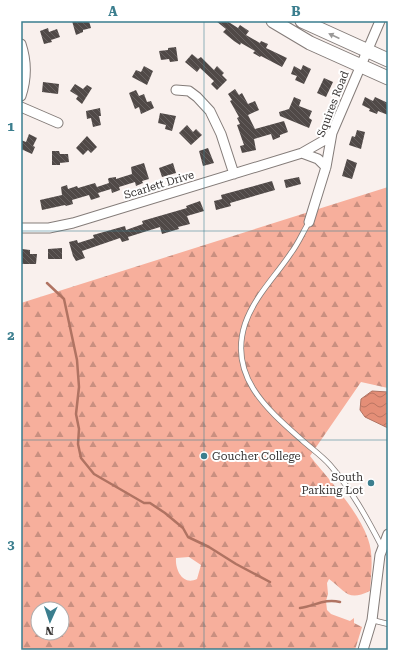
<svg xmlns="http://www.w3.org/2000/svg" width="409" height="671" font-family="'Roboto Serif',serif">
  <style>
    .forest { fill: url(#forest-firs); fill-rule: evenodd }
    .water { fill: url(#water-waves); stroke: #b07362 }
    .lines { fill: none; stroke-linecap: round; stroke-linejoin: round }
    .stream { stroke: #b07362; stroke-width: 2.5 }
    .building { fill: url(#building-back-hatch) }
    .lane-casing { stroke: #847c79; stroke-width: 6 }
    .street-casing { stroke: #847c79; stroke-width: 11 }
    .secondary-casing { stroke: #847c79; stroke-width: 15 }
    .lane { stroke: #fff; stroke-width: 4.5 }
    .street { stroke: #fff; stroke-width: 9 }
    .secondary { stroke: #fff; stroke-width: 13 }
    .oneway { fill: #9a9998 }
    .grid { fill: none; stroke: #3b7e8e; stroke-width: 1; stroke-opacity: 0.55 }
    .poi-dot { fill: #3b7e8e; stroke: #fff; stroke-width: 1.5 }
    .labels { text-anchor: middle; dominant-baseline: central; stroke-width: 4; stroke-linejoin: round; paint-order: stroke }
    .street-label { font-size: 11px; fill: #363332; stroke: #fff }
    .poi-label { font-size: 11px; fill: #363332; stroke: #fff; text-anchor: start }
    .neatline { fill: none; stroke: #3b7e8e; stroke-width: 1.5 }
    .grid-label { font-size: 13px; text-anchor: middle; font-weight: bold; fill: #3b7e8e }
  </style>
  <defs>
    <pattern id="forest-firs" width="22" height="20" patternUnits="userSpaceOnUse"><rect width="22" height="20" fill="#f7af9c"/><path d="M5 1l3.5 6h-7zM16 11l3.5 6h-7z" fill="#c98f80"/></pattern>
    <pattern id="water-waves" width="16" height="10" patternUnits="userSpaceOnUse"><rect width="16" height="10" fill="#e48e77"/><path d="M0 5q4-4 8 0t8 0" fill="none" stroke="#ba7562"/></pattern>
    <pattern id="building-back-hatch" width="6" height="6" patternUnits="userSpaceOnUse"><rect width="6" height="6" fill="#504947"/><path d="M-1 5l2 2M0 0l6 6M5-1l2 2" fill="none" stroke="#676160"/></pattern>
  </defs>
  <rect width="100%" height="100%" fill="#f9f0ed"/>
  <path class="forest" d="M 388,187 L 388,388 L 361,382 L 310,456 C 329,480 358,510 368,539 C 374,555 371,574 370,591 C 347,602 346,591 329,579 L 327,583 L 328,594 L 326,601 L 327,610 L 331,614 L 350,621 L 354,618 L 354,623 L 362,627 L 355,650 L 21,650 L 21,303 ZM 189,557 L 201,565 L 197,579 C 183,586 175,570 176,558 ZM 38,609 L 62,609 L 62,633 L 38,633 Z"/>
  <path class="water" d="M 372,391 L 388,392 L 388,428 L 365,417 L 360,410 L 361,399 Z"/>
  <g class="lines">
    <path class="stream" d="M 47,283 L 64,299 L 77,360 L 79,387 L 76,414 L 79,429 L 78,444 L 81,458 L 94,474 L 144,503 L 150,503 L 165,513 L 183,528 L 188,537 L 209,547 L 236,564 L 270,582
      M 300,608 C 315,606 325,598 340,602"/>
  </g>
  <path class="building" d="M 72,21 L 89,21 L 91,28 L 83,30 L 83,32 L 76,35 Z
    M 216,21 L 227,21 L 238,28 L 240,25 L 249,31 L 246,35 L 260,43 L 261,41 L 268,44 L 266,48 L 287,58 L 282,67 L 261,56 L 260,57 L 253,53 L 255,51 L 241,43 L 240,45 L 234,41 L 223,32 L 226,29 Z
    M 48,28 L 49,32 L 57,29 L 60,37 L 51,40 L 52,42 L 44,44 L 40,31 Z
    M 176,47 L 178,61 L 170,62 L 169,59 L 161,60 L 159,51 L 168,50 L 168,48 Z
    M 192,54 L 198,59 L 201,57 L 214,70 L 217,66 L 224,73 L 222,75 L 227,80 L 217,90 L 211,84 L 214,81 L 200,68 L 197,72 L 185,62 Z
    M 303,65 L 311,69 L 304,84 L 295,80 L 297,76 L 291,74 L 294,66 L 301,70 Z
    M 144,66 L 153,71 L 147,85 L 132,77 L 136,70 L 141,72 Z
    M 324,78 L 333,82 L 326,97 L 317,93 Z
    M 43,82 L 59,84 L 58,94 L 42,92 Z
    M 75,84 L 83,89 L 87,85 L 92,88 L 82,104 L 76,99 L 78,96 L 70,91 Z
    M 235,89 L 239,95 L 242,93 L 248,104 L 255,101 L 259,110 L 248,115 L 255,129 L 284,121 L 288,132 L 280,135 L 280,137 L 273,140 L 271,134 L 254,139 L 256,150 L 242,153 L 240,146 L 244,145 L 237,125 L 240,124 L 237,118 L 239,117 L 230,101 L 232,100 L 228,94 Z
    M 136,90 L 139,96 L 144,94 L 147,102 L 151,101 L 154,108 L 141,114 L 139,107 L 135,109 L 129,93 Z
    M 294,97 L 301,100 L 299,106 L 312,111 L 309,118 L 312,120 L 309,128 L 280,116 L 279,112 L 289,109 Z
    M 365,97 L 373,101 L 375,97 L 388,103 L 388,115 L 378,111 L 377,114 L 369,111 L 370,109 L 362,105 Z
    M 100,108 L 101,116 L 99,116 L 101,125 L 93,127 L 91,118 L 87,119 L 86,111 Z
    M 160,113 L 176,116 L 172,131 L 165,129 L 166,125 L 158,123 Z
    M 187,125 L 193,132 L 196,129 L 202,135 L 191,145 L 179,133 Z
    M 357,130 L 365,132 L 361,149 L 349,145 L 352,136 L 355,137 Z
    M 29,134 L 37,138 L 33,146 L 35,147 L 32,154 L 21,149 L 21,140 L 26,142 Z
    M 87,136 L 97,147 L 91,153 L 88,150 L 83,155 L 76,148 Z
    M 208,148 L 214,163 L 203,166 L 199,151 Z
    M 52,151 L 59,151 L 60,154 L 68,154 L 69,162 L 60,163 L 60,165 L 52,165 Z
    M 347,159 L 357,163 L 352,179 L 342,176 Z
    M 144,163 L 149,179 L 142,181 L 143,183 L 136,186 L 135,182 L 119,187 L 120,190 L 112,193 L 111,189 L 98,193 L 100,197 L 91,200 L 89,195 L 72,200 L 73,204 L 66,206 L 65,205 L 42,210 L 40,200 L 62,195 L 61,187 L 67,185 L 68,189 L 77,186 L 78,188 L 95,183 L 97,187 L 109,183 L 108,179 L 109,178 L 116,177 L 116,179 L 132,174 L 131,167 Z
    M 173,163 L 176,173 L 162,177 L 159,168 Z
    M 299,177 L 301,184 L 286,188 L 284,180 Z
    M 272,181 L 275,190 L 230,203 L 231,206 L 216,210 L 214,201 L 222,199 L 221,195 Z
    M 200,201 L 204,211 L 187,216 L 190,224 L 178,227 L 179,229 L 162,234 L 160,227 L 128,237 L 129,240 L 122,242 L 120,238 L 82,251 L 85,258 L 76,261 L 73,256 L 69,242 L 77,240 L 78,243 L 94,238 L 93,235 L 125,226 L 126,230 L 143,224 L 142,221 L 187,208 L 186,206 Z
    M 62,248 L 62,259 L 48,259 L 48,249 Z
    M 22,249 L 30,250 L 30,254 L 37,254 L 36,264 L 21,264 Z"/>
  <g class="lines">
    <g class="lane-casing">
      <path id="lane" d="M 309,222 C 303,232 298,244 291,253 C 275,277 254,297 245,324 C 228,377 268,410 303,441 C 312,449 322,456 330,465 C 351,489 367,518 382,547
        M 372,620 L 388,624"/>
    </g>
    <g class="street-casing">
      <path id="street" d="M 21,44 C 27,62 27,78 21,96
        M 176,90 L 189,91 L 197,97 L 210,111 L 221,134 L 234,174
        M 21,107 L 58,123
        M 302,153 L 318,159 L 326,167
        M 309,222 L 326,167 L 332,133 L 380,21
        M 21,228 L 49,228 L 73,223 L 302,153 L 323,141 L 332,133
        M 363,650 L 372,620 L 380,555 L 388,534"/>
    </g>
    <g class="secondary-casing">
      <path id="secondary" d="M 273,21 L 310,43 L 388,78
        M 302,21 L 388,60"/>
    </g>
    <use href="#lane" class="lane"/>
    <use href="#street" class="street"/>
    <use href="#secondary" class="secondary"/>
  </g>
  <defs><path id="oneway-solid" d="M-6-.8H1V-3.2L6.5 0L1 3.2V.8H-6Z"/></defs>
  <use class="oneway" href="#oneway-solid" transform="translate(334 36) rotate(-155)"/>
  <path class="grid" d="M 204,21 L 204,650M 21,231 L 388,231M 21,440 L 388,440"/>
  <g class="poi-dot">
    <circle cx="204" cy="456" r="4"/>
    <circle cx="371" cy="483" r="4"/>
  </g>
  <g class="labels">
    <g class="street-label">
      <text transform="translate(333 104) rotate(-69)">Squires Road</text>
      <text transform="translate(159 185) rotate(-17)">Scarlett Drive</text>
    </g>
    <g class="poi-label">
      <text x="212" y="456">Goucher College</text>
      <text x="363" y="477" text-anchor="end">South<tspan x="363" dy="13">Parking Lot</tspan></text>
    </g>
  </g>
  <rect width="409" height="671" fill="none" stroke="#ffffff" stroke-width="44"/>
  <g transform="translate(50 621) rotate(183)"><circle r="19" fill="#ffffff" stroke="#afadad"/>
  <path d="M0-3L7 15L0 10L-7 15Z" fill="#3b7e8e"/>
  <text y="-6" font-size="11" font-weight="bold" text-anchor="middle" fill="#363332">N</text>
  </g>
  <rect x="22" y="22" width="365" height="627" class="neatline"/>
  <g class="grid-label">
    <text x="113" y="16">A</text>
    <text x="296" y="16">B</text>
    <text x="11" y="131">1</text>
    <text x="11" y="340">2</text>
    <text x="11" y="549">3</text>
  </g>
</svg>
